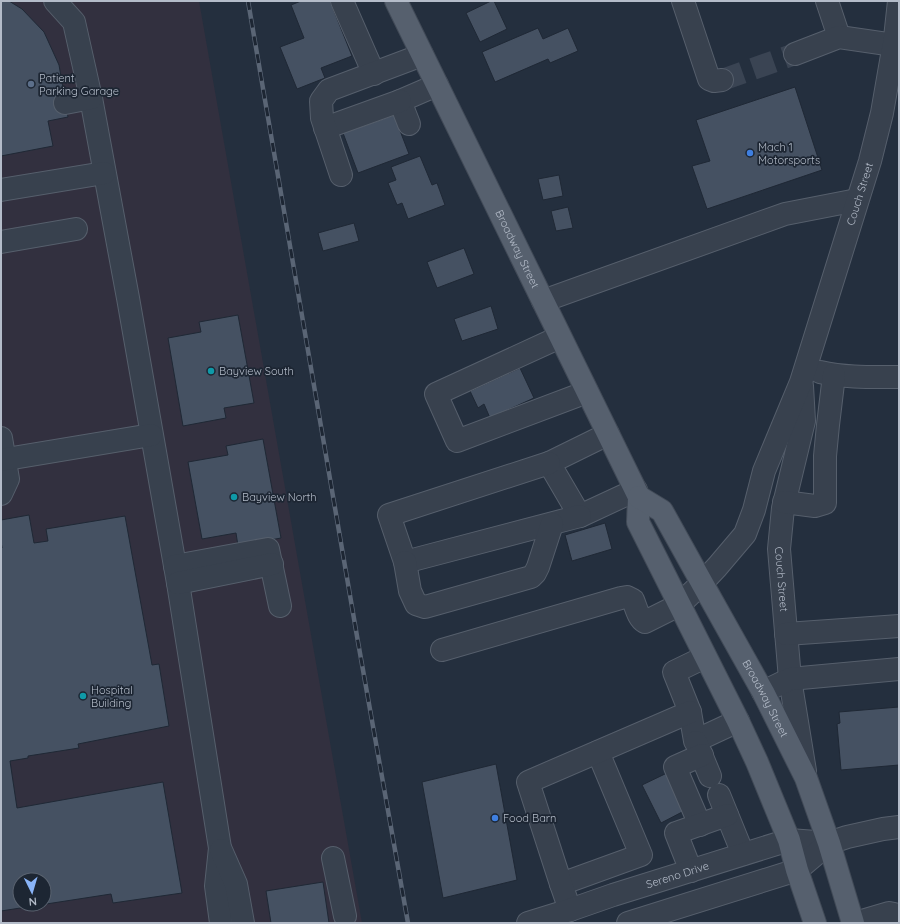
<svg xmlns="http://www.w3.org/2000/svg" width="900" height="924" font-family="Quicksand,sans-serif">
  <style>
    .medical { fill: #32303f; fill-rule: evenodd }
    .building { fill: #455162; stroke: #1f2835; fill-rule: evenodd }
    .lines { fill: none; stroke-linecap: round; stroke-linejoin: round }
    .minor-tunnel { stroke: #3a4453; stroke-width: 22; stroke-dasharray: 22 11; stroke-linecap: butt }
    .minor-casing { stroke: #565f6c; stroke-width: 24 }
    .major-casing { stroke: #414a57; stroke-width: 24 }
    .minor { stroke: #38414e; stroke-width: 22 }
    .major { stroke: #56606e; stroke-width: 22 }
    .rail-casing { stroke: #5a6575; stroke-width: 4.5 }
    .rail { stroke: #1d2633; stroke-width: 3; stroke-dasharray: 9; stroke-linecap: butt }
    .service-dot { fill: #5c6f8a; stroke: #1d2633; stroke-width: 1.5 }
    .shop-dot { fill: #3f7fe0; stroke: #1d2633; stroke-width: 1.5 }
    .culture-dot { fill: #0f9aa8; stroke: #1d2633; stroke-width: 1.5 }
    .labels { text-anchor: middle; dominant-baseline: central; stroke-width: 3.5; stroke-linejoin: round; paint-order: stroke }
    .poi-label { font-size: 11px; fill: #b4bcc9; stroke: #1d2633; text-anchor: start }
    .street-label { font-size: 11px; fill: #b4bcc9; stroke: #1d2633 }
  </style>
  <rect width="100%" height="100%" fill="#242f3e"/>
  <path class="medical" d="M 1,1 L 199,1 L 362,923 L 1,923 ZM 20,880 L 44,880 L 44,904 L 20,904 Z"/>
  <path class="building" d="M 1,1 L 9,1 L 22,9 L 44,32 L 59,65 L 68,117 L 48,121 L 53,146 L 1,156 Z
    M 301,1 L 330,1 L 352,56 L 321,68 L 325,78 L 297,89 L 280,47 L 304,38 L 291,5 Z
    M 491,1 L 494,1 L 507,29 L 480,42 L 466,13 Z
    M 538,28 L 543,39 L 568,28 L 578,51 L 550,63 L 548,59 L 495,82 L 482,52 Z
    M 795,87 L 822,170 L 707,209 L 692,166 L 710,161 L 696,120 Z
    M 394,115 L 409,154 L 358,173 L 343,133 Z
    M 420,156 L 432,185 L 437,183 L 445,205 L 408,219 L 402,203 L 397,205 L 388,183 L 396,180 L 391,167 Z
    M 559,175 L 563,196 L 543,200 L 538,179 Z
    M 568,207 L 573,228 L 556,231 L 551,211 Z
    M 354,223 L 359,241 L 323,251 L 318,233 Z
    M 464,248 L 474,274 L 437,288 L 427,262 Z
    M 491,306 L 498,329 L 462,341 L 454,319 Z
    M 238,315 L 254,403 L 224,408 L 226,418 L 183,426 L 168,338 L 201,332 L 199,322 Z
    M 520,368 L 534,398 L 490,418 L 484,404 L 478,408 L 470,391 Z
    M 263,439 L 281,538 L 238,546 L 236,533 L 202,539 L 188,462 L 228,455 L 226,446 Z
    M 29,515 L 34,543 L 48,541 L 46,529 L 125,516 L 152,665 L 159,664 L 169,726 L 78,744 L 79,748 L 28,756 L 28,758 L 10,761 L 17,808 L 163,782 L 182,893 L 113,903 L 111,894 L 1,911 L 1,548 L 2,548 L 1,541 L 1,520 ZM 20,880 L 44,880 L 44,904 L 20,904 Z
    M 605,523 L 612,549 L 572,561 L 565,535 Z
    M 899,707 L 899,765 L 841,770 L 837,724 L 840,723 L 839,712 Z
    M 496,764 L 517,880 L 443,898 L 422,782 Z
    M 667,773 L 686,810 L 661,823 L 642,785 Z
    M 323,882 L 329,923 L 271,923 L 266,891 Z"/>
  <g class="lines">
    <path class="minor-tunnel" d="M 722,80 L 795,54"/>
    <g class="minor-casing">
      <g id="minor">
        <path d="M 55,1 L 74,22 L 91,98 L 128,298 L 178,583 L 220,848 L 216,886 L 221,923"/>
        <path d="M 342,1 L 374,74"/>
        <path d="M 683,1 L 709,79 L 714,81 L 722,80"/>
        <path d="M 827,1 L 839,37"/>
        <path d="M 795,54 L 839,37 L 894,45"/>
        <path d="M 65,103 L 91,98"/>
        <path d="M 409,124 L 400,101 L 437,85"/>
        <path d="M 325,128 L 400,101"/>
        <path d="M 341,175 L 322,118 L 321,101 L 329,90 L 422,55"/>
        <path d="M 1,190 L 104,173"/>
        <path d="M 1,242 L 76,229"/>
        <path d="M 543,301 L 785,214 L 857,200"/>
        <path d="M 560,337 L 436,394 L 457,441 L 587,392"/>
        <path d="M 820,372 C 846,378 872,377 899,377"/>
        <path id="s1" d="M 802,386 L 804,421 L 783,508 L 779,549 L 790,679 L 805,771"/>
        <path d="M 608,434 L 549,463 L 580,516 L 636,490"/>
        <path d="M 1,438 L 8,479 L 1,494"/>
        <path d="M 1,460 L 151,435"/>
        <path d="M 549,463 L 389,515 L 405,562 L 580,516"/>
        <path d="M 784,502 L 815,506 L 825,503 L 825,456 L 828,425 L 834,375"/>
        <path d="M 405,562 L 410,591 L 416,604 L 425,607 L 531,577 L 535,573 L 538,567 L 552,524"/>
        <path d="M 175,566 L 268,549 L 280,606"/>
        <path d="M 178,583 L 272,564"/>
        <path d="M 786,634 L 829,631 L 899,626"/>
        <path id="s2" d="M 442,650 L 621,598 L 627,597 L 633,600 C 636,607 638,618 645,622 L 679,605 L 702,583 L 717,567 L 745,534 L 754,510 L 764,471 L 801,382 L 870,161 L 882,113 L 895,38 L 899,1"/>
        <path d="M 705,657 L 674,672 L 690,712 L 695,741 L 738,721"/>
        <path d="M 763,692 L 790,679 L 899,669"/>
        <path d="M 696,742 L 710,776"/>
        <path d="M 719,795 L 743,854"/>
        <path d="M 700,825 L 675,767 L 702,755"/>
        <path d="M 221,850 L 236,884 L 243,923"/>
        <path d="M 333,858 L 345,916"/>
        <path d="M 691,871 L 676,833 L 727,815"/>
        <path d="M 561,884 L 641,855 L 598,752"/>
        <path d="M 570,910 L 561,884 L 528,782 L 690,712"/>
        <path id="s3" d="M 528,923 L 570,910 L 613,895 L 789,840 L 829,843"/>
        <path d="M 628,923 L 797,870 L 829,843 L 847,837 L 883,829 L 899,827"/>
        <path d="M 855,923 L 889,913 L 894,914 L 897,923"/>
      </g>
    </g>
    <g class="major-casing">
      <g id="major">
        <path id="s4" d="M 396,1 L 639,497 L 638,522 L 738,721 L 757,762 L 789,840 L 797,870 L 815,923"/>
        <path id="s5" d="M 639,497 L 662,511 L 702,583 L 763,692 L 806,778 L 829,843 L 853,923"/>
      </g>
    </g>
    <use href="#minor" class="minor"/>
    <use href="#major" class="major"/>
    <g class="rail-casing">
      <path id="rail" d="M 248,1 L 358,642 L 408,923"/>
    </g>
    <use href="#rail" class="rail"/>
  </g>
  <circle class="service-dot" cx="31" cy="84" r="4"/>
  <g class="shop-dot">
    <circle cx="750" cy="153" r="4"/>
    <circle cx="495" cy="818" r="4"/>
  </g>
  <g class="culture-dot">
    <circle cx="211" cy="371" r="4"/>
    <circle cx="234" cy="497" r="4"/>
    <circle cx="83" cy="696" r="4"/>
  </g>
  <g class="labels">
    <g class="poi-label">
      <text x="39" y="78">Patient<tspan x="39" dy="13">Parking Garage</tspan></text>
      <text x="758" y="147">Mach 1<tspan x="758" dy="13">Motorsports</tspan></text>
      <text x="219" y="371">Bayview South</text>
      <text x="242" y="497">Bayview North</text>
      <text x="91" y="690">Hospital<tspan x="91" dy="13">Building</tspan></text>
      <text x="503" y="818">Food Barn</text>
    </g>
    <g class="street-label">
      <text stroke="none"><textPath href="#s2" startOffset="719">Couch Street</textPath></text>
      <text stroke="none"><textPath href="#s4" startOffset="276">Broadway Street</textPath></text>
      <text stroke="none"><textPath href="#s1" startOffset="196">Couch Street</textPath></text>
      <text stroke="none"><textPath href="#s5" startOffset="241">Broadway Street</textPath></text>
      <text stroke="none"><textPath href="#s3" startOffset="157">Sereno Drive</textPath></text>
    </g>
  </g>
  <rect width="900" height="924" fill="none" stroke="#b4bcc9" stroke-width="4"/>
  <g transform="translate(32 892) rotate(175)"><circle r="19" fill="#1d2633" stroke="#59626f"/>
  <path d="M0-3L7 15L0 10L-7 15Z" fill="#8ab4f8"/>
  <text y="-6" font-size="11" font-weight="bold" text-anchor="middle" fill="#b4bcc9">N</text>
  </g>
</svg>
